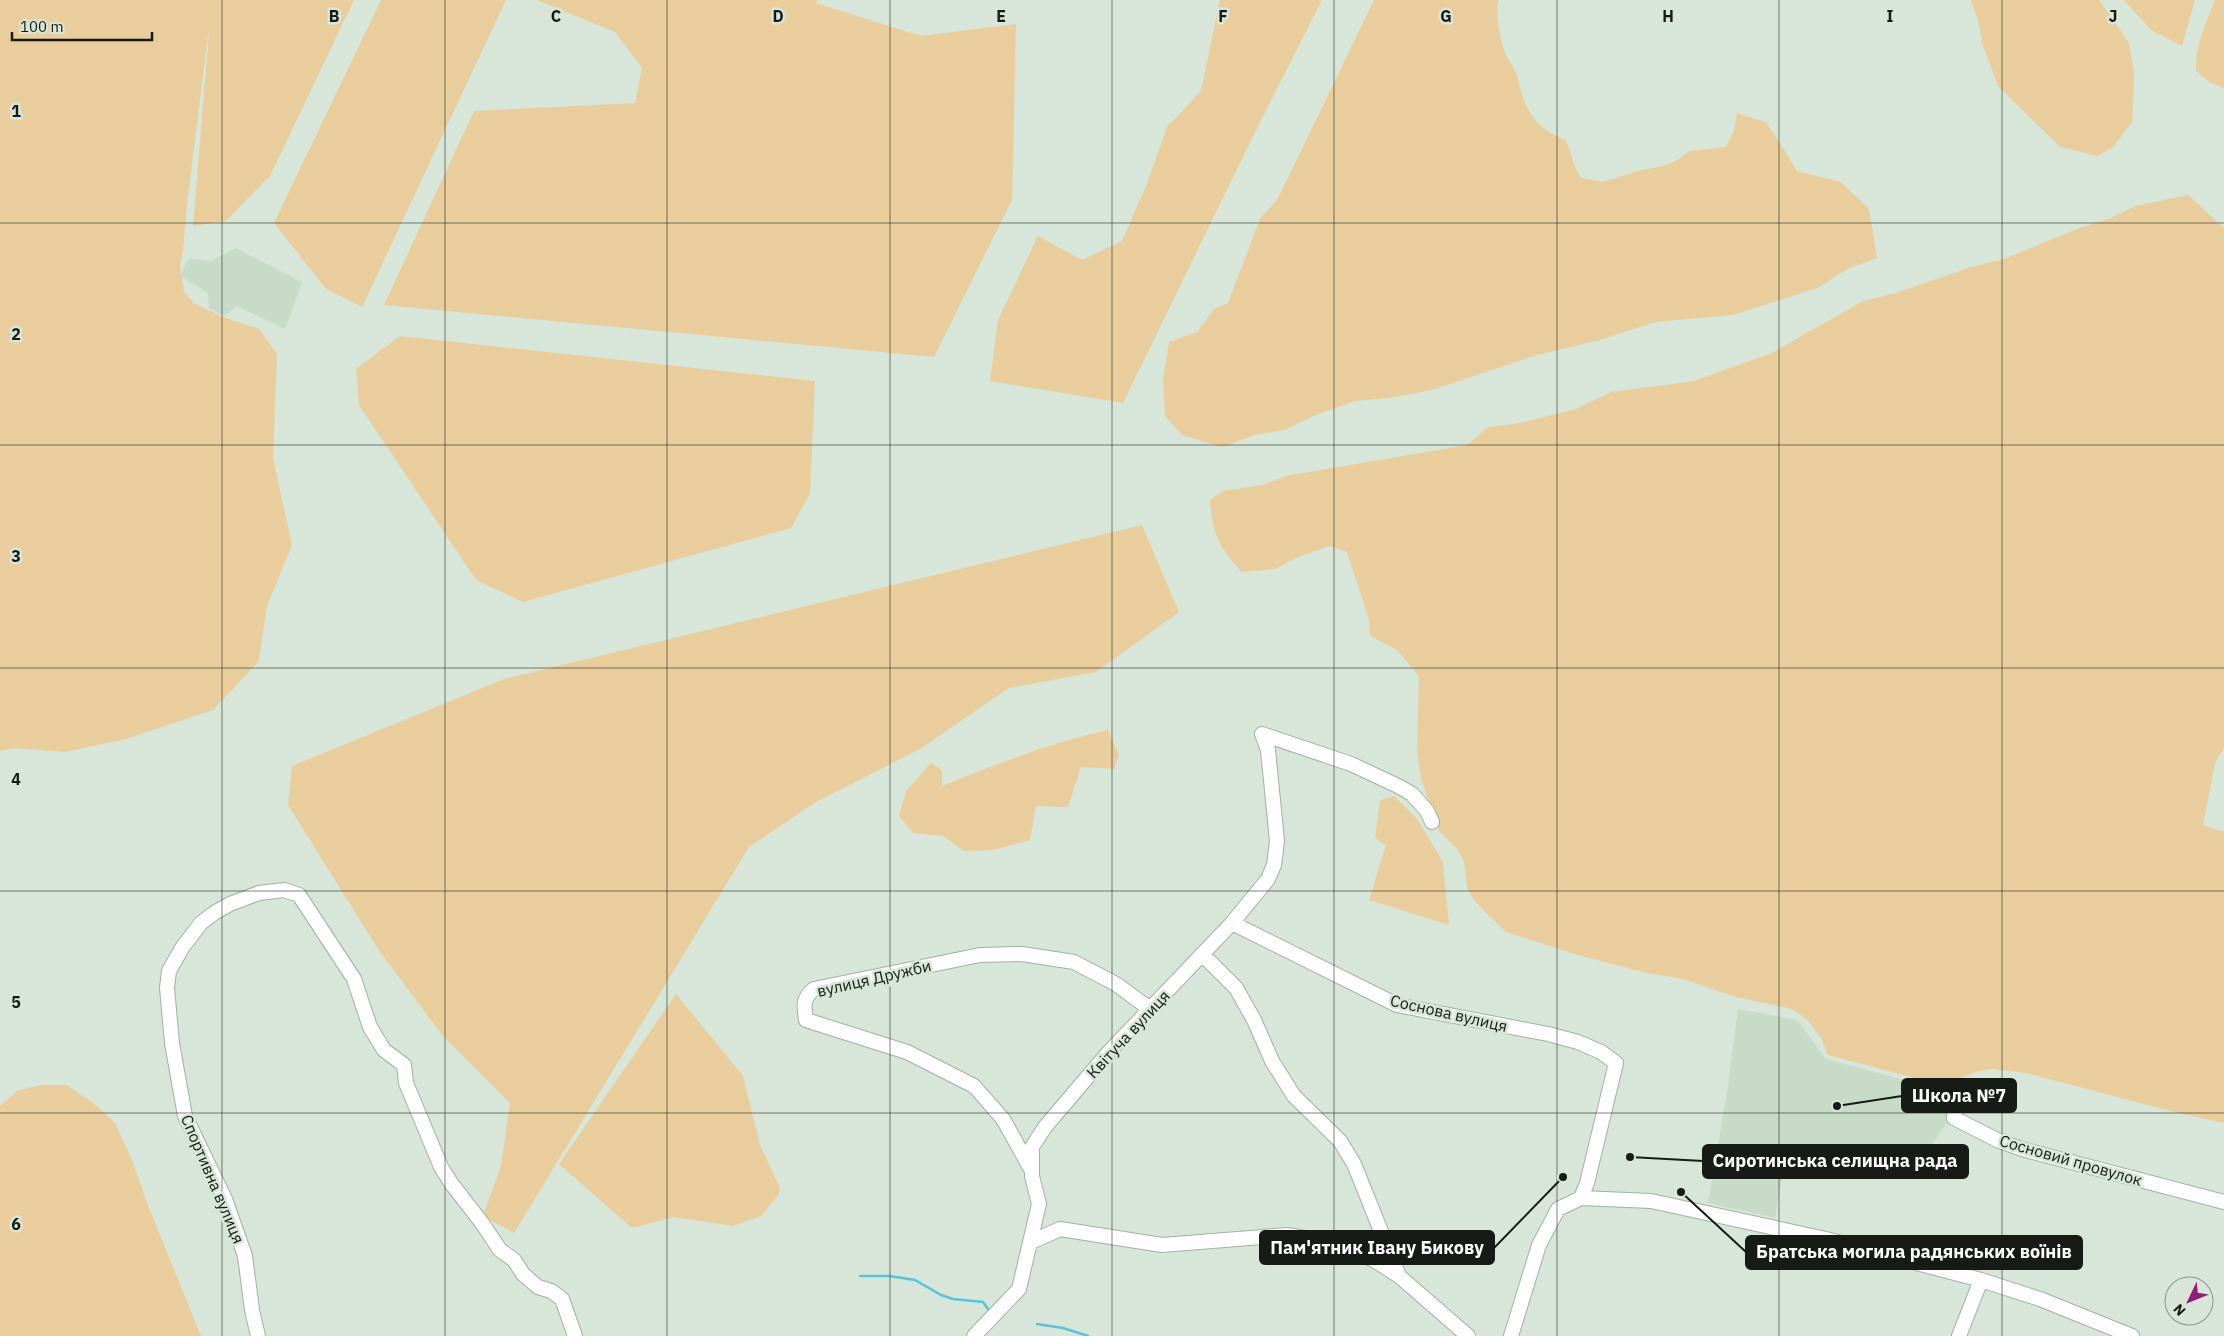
<svg xmlns="http://www.w3.org/2000/svg" width="2224" height="1336" font-family="'IBM Plex Sans',sans-serif">
  <style>
    .built { fill: #c7dbc8 }
    .green { fill: #eacd9c }
    .lines { fill: none; stroke-linecap: round; stroke-linejoin: round }
    .stream { stroke: #53c5de; stroke-width: 2.5 }
    .minor-casing { stroke: #a3b1a4; stroke-width: 16 }
    .minor { stroke: #fff; stroke-width: 14 }
    .grid { fill: none; stroke: #161b16; stroke-width: 1; stroke-opacity: 0.55 }
    .labels { text-anchor: middle; dominant-baseline: central; stroke-width: 5; stroke-linejoin: round; paint-order: stroke }
    .street-label { font-size: 16px; fill: #161b16; stroke: #d7e6d8 }
    .grid-label { font-size: 16px; text-anchor: middle; font-weight: bold; fill: #161b16; stroke: #d7e6d8; stroke-width: 5; stroke-linejoin: round; paint-order: stroke }
    .leader { fill: none; stroke: #161b16; stroke-width: 2 }
    .callout-dot { fill: #161b16; stroke: #d7e6d8; stroke-width: 2 }
    .callout { fill: #161b16; stroke: #161b16; stroke-width: 2 }
    .callout-label { font-size: 18px; text-anchor: middle; font-weight: bold; fill: #fff }
  </style>
  <rect width="100%" height="100%" fill="#d7e6d8"/>
  <path class="built" d="M 236,248 L 302,282 L 285,329 L 237,306 L 224,316 L 209,308 L 208,293 L 180,276 L 189,258 L 211,261 Z
    M 1738,1009 L 1797,1020 L 1826,1059 L 1950,1092 L 1948,1121 L 1929,1148 L 1905,1148 L 1897,1161 L 1785,1163 L 1775,1218 L 1708,1203 L 1728,1086 Z"/>
  <path class="green" d="M 0,0 L 354,0 L 270,176 L 226,221 L 193,226 L 209,32 L 208,35 L 187,204 L 183,251 L 180,266 L 184,292 L 195,304 L 223,317 L 259,329 L 277,354 L 273,458 L 292,545 L 267,606 L 259,661 L 213,710 L 126,739 L 65,752 L 14,748 L 0,751 Z
    M 381,0 L 506,0 L 362,307 L 326,289 L 274,223 Z
    M 537,0 L 818,0 L 816,3 L 921,36 L 1016,24 L 1012,200 L 934,357 L 384,305 L 474,111 L 635,103 L 642,68 L 615,32 Z
    M 1220,0 L 1322,0 L 1259,124 L 1123,403 L 990,381 L 998,320 L 1038,236 L 1082,260 L 1122,241 L 1146,186 L 1167,127 L 1201,91 Z
    M 1374,0 L 1499,0 C 1494,10 1501,42 1505,53 C 1508,60 1513,66 1516,73 C 1522,93 1523,105 1537,122 C 1545,131 1554,135 1566,140 L 1577,172 L 1582,178 L 1603,182 L 1641,170 L 1659,167 L 1674,162 L 1690,151 L 1726,147 L 1734,130 L 1737,113 L 1767,123 L 1797,171 L 1841,182 L 1869,209 L 1877,258 L 1847,269 L 1818,288 L 1733,315 L 1655,322 L 1600,340 L 1537,355 L 1432,390 L 1389,398 L 1355,401 L 1316,415 L 1284,430 L 1255,435 L 1222,447 L 1182,435 L 1165,416 L 1163,380 L 1169,342 L 1197,332 L 1214,309 L 1228,303 L 1260,219 L 1278,198 L 1287,180 Z
    M 1971,0 L 2099,0 L 2129,43 L 2134,74 L 2132,122 L 2113,147 L 2098,156 L 2060,147 L 1998,86 L 1982,43 L 1978,20 Z
    M 2124,0 L 2195,0 L 2182,46 L 2151,30 Z
    M 2215,0 L 2224,0 L 2224,88 L 2209,82 L 2196,71 C 2194,47 2207,22 2215,0 Z
    M 2188,195 L 2224,228 L 2224,748 L 2215,763 L 2203,825 L 2224,832 L 2224,1123 L 2174,1112 L 2026,1073 L 1993,1069 L 1979,1071 L 1945,1084 L 1918,1079 L 1828,1055 L 1821,1038 L 1807,1019 L 1792,1009 L 1736,997 L 1683,979 L 1647,973 L 1578,955 L 1506,932 L 1486,913 L 1475,901 L 1467,888 L 1464,861 L 1458,850 L 1439,831 L 1421,779 L 1417,750 L 1419,676 L 1397,650 L 1370,636 L 1369,619 L 1347,552 L 1330,546 L 1298,557 L 1275,569 L 1242,572 C 1219,547 1212,534 1210,500 L 1223,491 L 1263,485 L 1286,476 L 1467,445 L 1488,427 L 1520,423 L 1576,409 L 1611,392 L 1694,381 L 1772,353 L 1863,301 L 1896,293 L 1968,268 L 2004,259 L 2077,229 L 2111,218 L 2135,206 Z
    M 400,336 L 815,381 L 810,494 L 791,528 L 523,602 L 476,580 L 359,405 L 356,369 Z
    M 1142,525 L 1179,612 L 1096,672 L 1009,688 L 920,749 L 816,802 L 749,847 L 514,1233 L 483,1216 L 501,1166 L 510,1103 L 442,1035 L 378,949 L 288,805 L 292,766 L 504,679 Z
    M 1108,730 L 1119,755 L 1114,769 L 1081,767 L 1068,807 L 1036,806 L 1030,840 L 993,850 L 964,851 L 943,836 L 913,833 L 899,816 L 906,791 L 931,763 L 942,770 L 942,786 C 997,764 1050,743 1108,730 Z
    M 1394,796 L 1417,819 L 1443,862 L 1449,925 L 1369,900 L 1386,845 L 1375,838 L 1380,800 Z
    M 676,994 L 743,1076 L 760,1145 L 780,1188 L 778,1196 L 761,1216 L 733,1226 L 674,1217 L 632,1228 L 559,1164 Z
    M 40,1085 L 67,1085 L 97,1106 L 115,1123 L 132,1160 L 147,1203 L 201,1336 L 0,1336 L 0,1106 L 17,1091 Z"/>
  <g class="lines">
    <path class="stream" d="M 860,1276 L 889,1276 L 915,1280 L 941,1295 L 953,1299 L 983,1302 L 988,1309
      M 1037,1324 L 1063,1328 L 1088,1336"/>
    <g class="minor-casing">
      <path id="minor" d="M 1262,734 L 1351,764 L 1398,786 L 1412,794 L 1427,811 L 1432,822
        M 1232,923 L 1397,1005 L 1548,1034 L 1578,1042 L 1601,1052 L 1616,1063 L 1587,1183 L 1581,1198 L 1558,1209 L 1539,1245 L 1511,1336
        M 1202,954 L 1236,988 L 1254,1020 L 1272,1061 L 1294,1096 L 1340,1141 L 1354,1164 L 1399,1276
        M 1936,1092 L 1945,1099 L 1955,1112 L 1954,1118 L 1999,1141 L 2025,1150 L 2224,1202
        M 1032,1171 L 1003,1119 L 974,1086 L 907,1052 L 806,1020 C 804,1006 802,999 814,989 L 980,955 L 1022,954 L 1074,962 L 1116,984 L 1150,1009
        M 1581,1198 L 1651,1201 L 1826,1239 L 1981,1280 L 2040,1299 L 2132,1336
        M 1031,1242 L 1060,1229 L 1162,1245 L 1287,1235 L 1329,1242 L 1374,1260 L 1399,1276 L 1468,1336
        M 258,1336 L 252,1310 L 245,1256 L 225,1199 L 185,1116 L 172,1043 L 167,988 L 169,971 L 182,948 L 201,923 L 214,913 L 230,904 L 259,893 L 284,890 L 299,895 L 354,979 L 370,1027 L 384,1050 L 404,1065 L 406,1083 L 441,1167 L 451,1183 L 482,1223 L 500,1250 L 514,1260 L 523,1274 L 538,1287 L 551,1291 L 562,1299 L 575,1336
        M 974,1336 L 1019,1289 L 1039,1204 L 1032,1176 L 1032,1147 L 1045,1127 L 1107,1054 L 1232,923 L 1268,879 L 1274,865 L 1277,841 L 1268,750 L 1262,734
        M 1959,1336 L 1981,1280"/>
    </g>
    <use href="#minor" class="minor"/>
  </g>
  <path class="grid" d="M 222,0 L 222,1336M 445,0 L 445,1336M 667,0 L 667,1336M 890,0 L 890,1336M 1112,0 L 1112,1336M 1334,0 L 1334,1336M 1557,0 L 1557,1336M 1779,0 L 1779,1336M 2002,0 L 2002,1336M 0,223 L 2224,223M 0,445 L 2224,445M 0,668 L 2224,668M 0,891 L 2224,891M 0,1113 L 2224,1113"/>
  <g class="labels">
    <g class="street-label">
      <text transform="translate(874 978) rotate(-13)">вулиця Дружби</text>
      <text transform="translate(1449 1013) rotate(13)">Соснова вулиця</text>
      <text transform="translate(1128 1034) rotate(-47)">Квітуча вулиця</text>
      <text transform="translate(2071 1160) rotate(16)">Сосновий провулок</text>
      <text transform="translate(213 1179) rotate(67)">Спортивна вулиця</text>
    </g>
  </g>
  <g class="grid-label">
    <text x="334" y="22">B</text>
    <text x="556" y="22">C</text>
    <text x="778" y="22">D</text>
    <text x="1001" y="22">E</text>
    <text x="1223" y="22">F</text>
    <text x="1446" y="22">G</text>
    <text x="1668" y="22">H</text>
    <text x="1890" y="22">I</text>
    <text x="2113" y="22">J</text>
    <text x="16" y="117">1</text>
    <text x="16" y="340">2</text>
    <text x="16" y="562">3</text>
    <text x="16" y="785">4</text>
    <text x="16" y="1008">5</text>
    <text x="16" y="1230">6</text>
  </g>
  <path class="leader" d="M1837 1106L1902 1096M1630 1157L1703 1161M1563 1177L1494 1248M1681 1192L1746 1252"/>
  <g class="callout-dot">
    <circle cx="1837" cy="1106" r="5"/>
    <circle cx="1630" cy="1157" r="5"/>
    <circle cx="1563" cy="1177" r="5"/>
    <circle cx="1681" cy="1192" r="5"/>
  </g>
  <g class="callout">
    <rect x="1902" y="1079" width="114" height="33" rx="5"/>
    <rect x="1703" y="1145" width="265" height="33" rx="5"/>
    <rect x="1260" y="1231" width="234" height="33" rx="5"/>
    <rect x="1746" y="1236" width="336" height="33" rx="5"/>
  </g>
  <g class="callout-label">
    <text x="1959" y="1102">Школа №7</text>
    <text x="1835" y="1167">Сиротинська селищна рада</text>
    <text x="1377" y="1254">Пам'ятник Івану Бикову</text>
    <text x="1914" y="1258">Братська могила радянських воїнів</text>
  </g>
  <g transform="translate(2189 1301) rotate(227)"><circle r="24" fill="#d7e6d8" stroke="#8a958a"/>
  <path d="M0-4L9 19L0 12L-9 19Z" fill="#941c78"/>
  <text y="-8" font-size="14" font-weight="bold" text-anchor="middle" fill="#161b16">N</text>
  </g>
  <path d="M12 32v8h140v-8" fill="none" stroke="#161b16" stroke-width="2.5"/>
  <text x="20" y="32" font-size="15" fill="#161b16" stroke="#d7e6d8" stroke-width="4" paint-order="stroke">100 m</text>
</svg>
